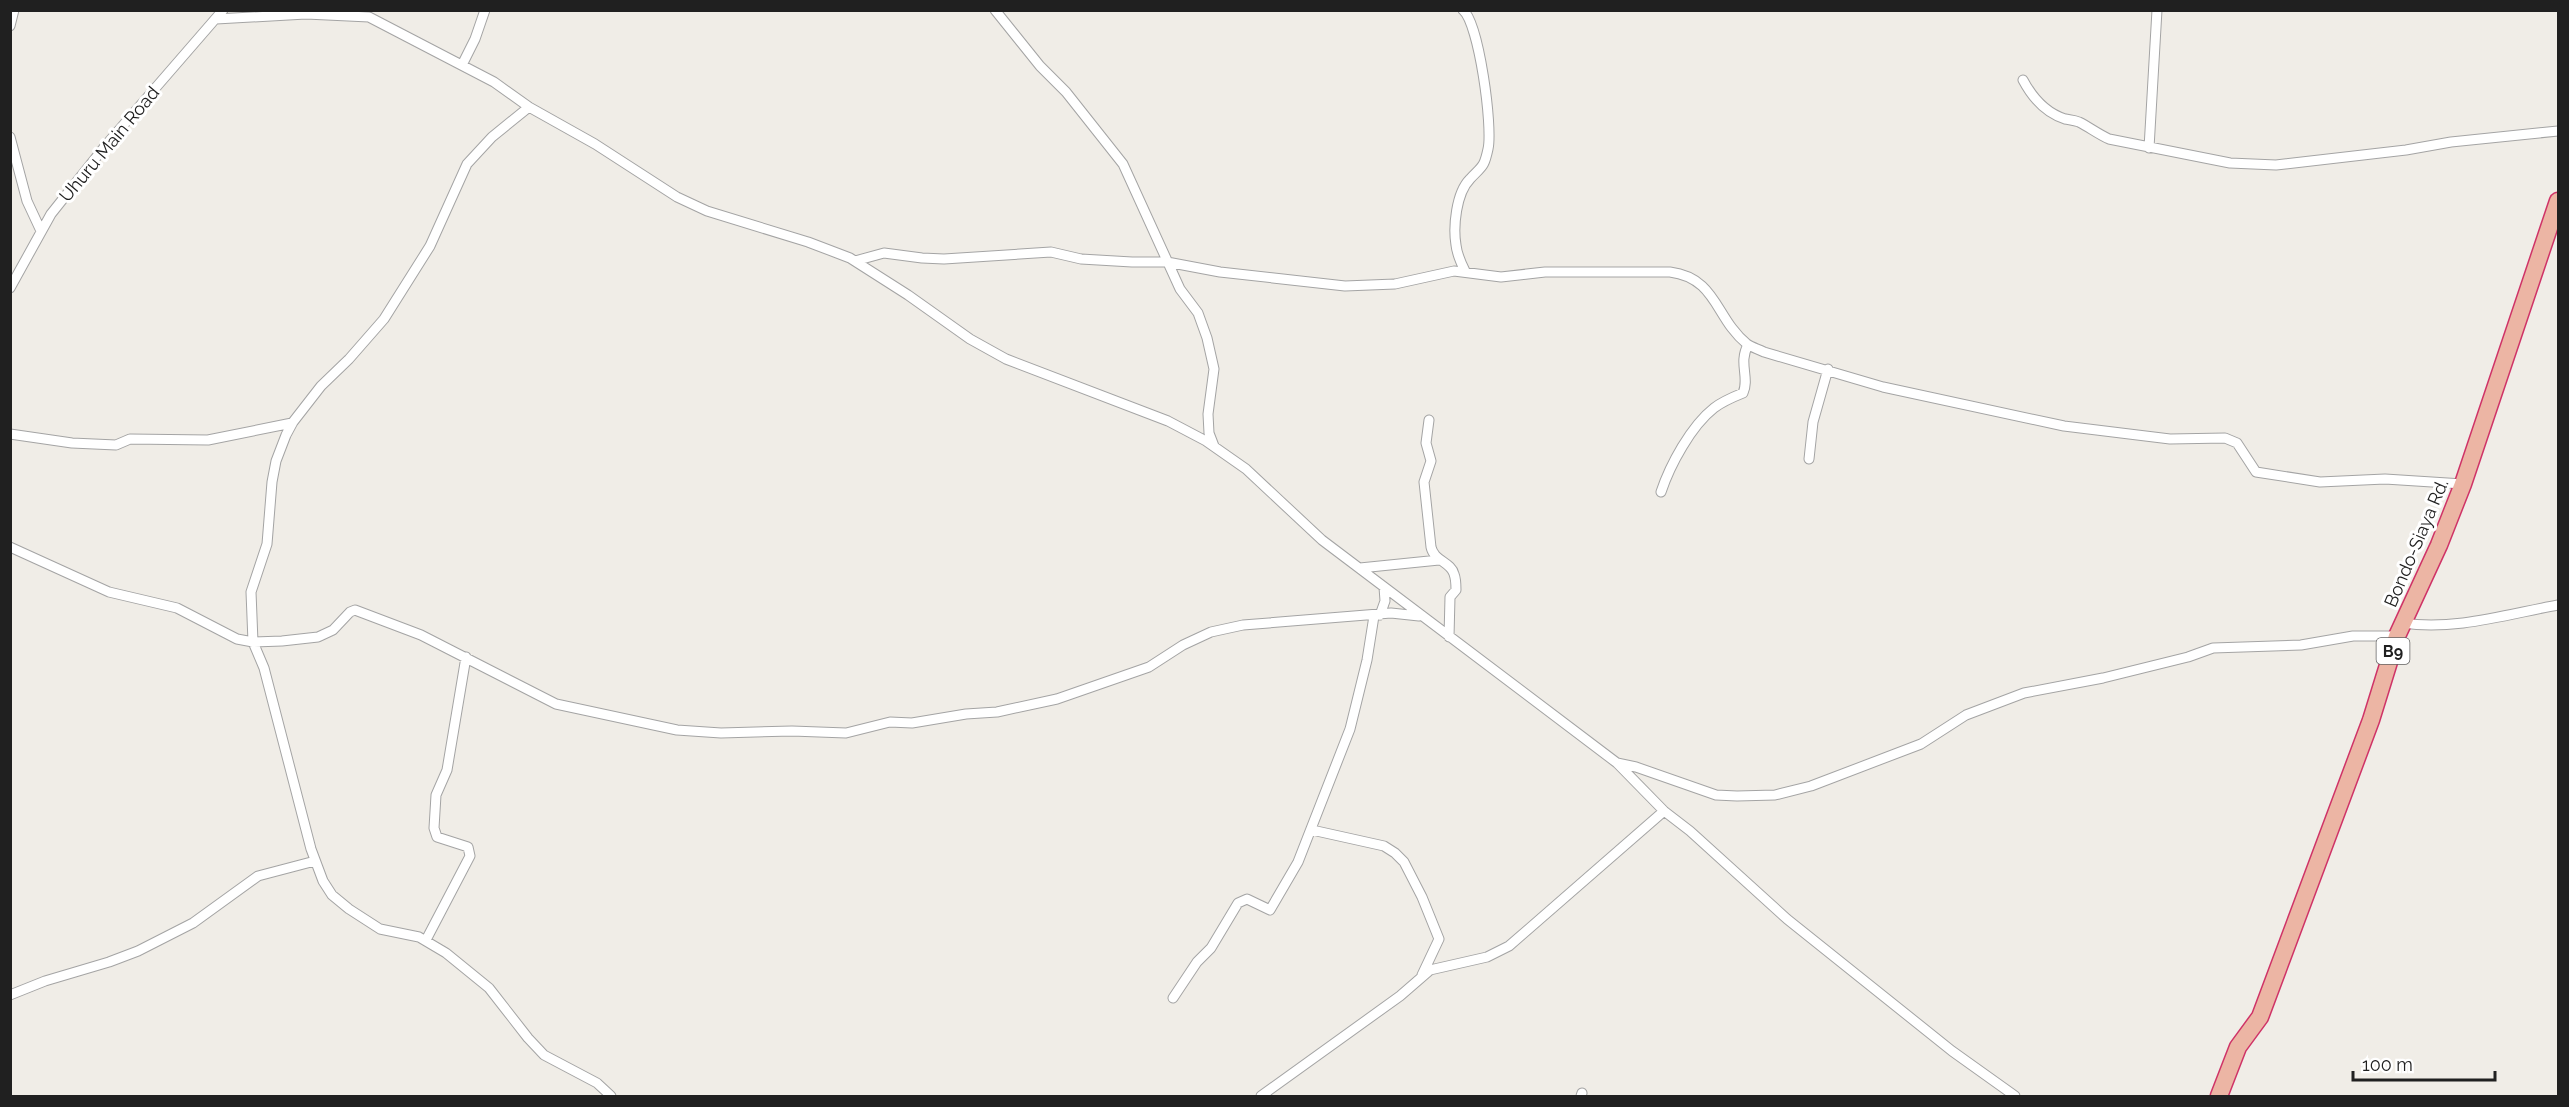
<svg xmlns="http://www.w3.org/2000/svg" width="2569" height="1107" font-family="Raleway,sans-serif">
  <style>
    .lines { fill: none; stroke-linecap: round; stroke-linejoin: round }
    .minor-casing { stroke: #a4a4a4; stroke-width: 11 }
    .trunk-casing { stroke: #cf3367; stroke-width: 19 }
    .minor { stroke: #fff; stroke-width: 9 }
    .trunk { stroke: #ecb5a4; stroke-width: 16 }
    .labels { text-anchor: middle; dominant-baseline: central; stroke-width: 6; stroke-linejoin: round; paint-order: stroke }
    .shield { fill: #fff; stroke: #636363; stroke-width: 1.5 }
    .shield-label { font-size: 16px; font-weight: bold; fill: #202020 }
    .street-label { font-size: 18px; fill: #202020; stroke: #fff }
  </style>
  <rect width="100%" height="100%" fill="#f0ede7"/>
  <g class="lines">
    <g class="minor-casing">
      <path id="minor" d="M 995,10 L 1040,66 L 1066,92 L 1123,164 L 1180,289 L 1198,313 L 1207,338 L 1214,369 L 1208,414 L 1209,433 L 1214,446
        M 1463,10 C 1479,23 1493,127 1488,149 C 1484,168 1482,166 1470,179 C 1456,193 1453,227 1456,245 C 1457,255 1461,263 1465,271
        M 216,19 L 306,14 L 369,17 L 494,82 L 529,107 L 595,144 L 677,197 L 707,211 L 808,242 L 850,258 L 908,295 L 970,339 L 1006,359 L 1168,421 L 1206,441 L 1246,469 L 1322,540 L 1617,763 L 1664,811 L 1690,831 L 1787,919 L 1952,1051 L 2015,1096
        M 10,26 L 14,10
        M 462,65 L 475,39 L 485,10
        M 2023,80 C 2032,97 2046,113 2065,119 C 2070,120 2074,120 2079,122 C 2089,127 2098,134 2109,139 L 2230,163 L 2276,165 L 2406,150 L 2451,142 L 2558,131
        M 529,107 L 492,137 L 467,164 L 430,246 L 384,319 L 349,359 L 321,386 L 293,422 L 286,435 L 276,461 L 272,482 L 267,544 L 251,592 L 253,642 L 264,668 L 311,849 L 323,881 L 332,895 L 349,909 L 380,929 L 419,937 L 446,953 L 489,988 L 528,1038 L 544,1055 L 597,1083 L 611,1096
        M 10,137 L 27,201 L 41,231
        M 2149,148 L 2157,10
        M 855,261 L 884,253 L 922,258 L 944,259 L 1051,252 L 1081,259 L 1132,262 L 1167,262 L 1220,272 L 1345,286 L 1395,284 L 1454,271 L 1501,277 L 1545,272 L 1670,272 C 1717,278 1715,318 1747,344 C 1751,347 1758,349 1764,352 L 1883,387 L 2064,426 L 2170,439 L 2225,438 L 2237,443 L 2256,472 L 2320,482 L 2385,479 L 2463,484
        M 10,288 L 51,214 L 106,145 L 223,10
        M 1429,420 L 1426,443 L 1431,461 L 1424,482 L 1431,547 C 1434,561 1451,562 1454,574 C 1456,579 1456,586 1456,590 L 1450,597 L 1449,637
        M 10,434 L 72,443 L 116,445 L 130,439 L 208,440 L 292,423
        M 1809,459 L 1813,422 L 1828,369
        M 1661,492 C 1670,465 1691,426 1714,408 C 1723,401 1733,397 1743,393 C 1750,378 1738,363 1748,345
        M 10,547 L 109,592 L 177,608 L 237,639 L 253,642 L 282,641 L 318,637 L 333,630 L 350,612 L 355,610 L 421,635 L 556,704 L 677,730 L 721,733 L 792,731 L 846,733 L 890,722 L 912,723 L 966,714 L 997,712 L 1057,699 L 1149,667 L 1183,645 L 1211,632 L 1243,625 L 1391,613 L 1419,616
        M 1360,568 L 1439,560
        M 1380,615 L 1385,601 L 1384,587
        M 2403,623 C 2454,631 2508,614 2558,605
        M 1617,763 L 1636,767 L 1716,795 L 1737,796 L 1775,795 L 1811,786 L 1921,744 L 1966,715 L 2024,693 L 2103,678 L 2188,657 L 2213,648 L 2301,645 L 2353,636 L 2397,636
        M 1312,830 L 1384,846 L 1395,853 L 1404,862 L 1422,897 L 1439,939 L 1422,975
        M 426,940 L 470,856 L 468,847 L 437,837 L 434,828 L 436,795 L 447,770 L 466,657
        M 10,995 L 45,981 L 109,962 L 138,951 L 193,923 L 258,876 L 315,861
        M 1173,998 L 1197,962 L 1211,948 L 1238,903 L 1247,899 L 1270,910 L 1298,862 L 1350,729 L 1367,660 L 1374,616
        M 1261,1096 L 1400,996 L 1430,970 L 1487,957 L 1509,946 L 1664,811
        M 1581,1096 L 1582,1093"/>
    </g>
    <g class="trunk-casing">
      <path id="trunk" d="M 2219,1096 L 2238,1047 L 2260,1017 L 2371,720 L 2397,636 L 2439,545 L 2463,484 L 2558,201"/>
    </g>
    <use href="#minor" class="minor"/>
    <use href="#trunk" class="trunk"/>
  </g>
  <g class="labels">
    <rect class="shield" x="2376.5" y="638" width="33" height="26" rx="4.5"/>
    <g class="shield-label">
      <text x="2393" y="651">B9</text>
    </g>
    <g class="street-label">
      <text transform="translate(109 144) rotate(-50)">Uhuru Main Road</text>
      <text transform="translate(2416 543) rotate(-67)">Bondo-Siaya Rd.</text>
    </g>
  </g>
  <rect width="2569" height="1107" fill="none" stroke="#202020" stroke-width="24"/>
  <path d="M2353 1071v9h142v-9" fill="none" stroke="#202020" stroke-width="3"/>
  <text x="2362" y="1071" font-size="18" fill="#202020" stroke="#ffffff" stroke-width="4.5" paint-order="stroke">100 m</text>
</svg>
